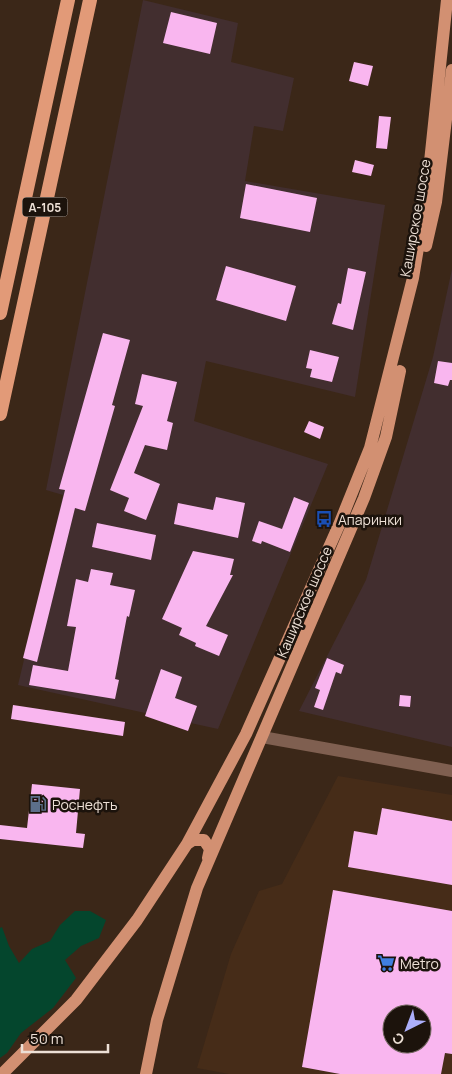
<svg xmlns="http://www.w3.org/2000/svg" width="452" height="1074" font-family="Manrope,sans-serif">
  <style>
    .built { fill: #462c18; fill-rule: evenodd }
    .industrial { fill: #422e2f }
    .green { fill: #04462d }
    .building { fill: #f9b6ef; fill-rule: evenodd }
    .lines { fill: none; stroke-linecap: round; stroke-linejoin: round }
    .minor { stroke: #7f5f50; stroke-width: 12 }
    .primary { stroke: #d29072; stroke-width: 12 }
    .trunk { stroke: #e29a78; stroke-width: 14 }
    .labels { text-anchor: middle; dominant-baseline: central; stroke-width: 5; stroke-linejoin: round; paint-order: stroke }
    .shield { fill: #1c130c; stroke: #aea299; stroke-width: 1 }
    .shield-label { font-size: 12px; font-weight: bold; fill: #ede0d6 }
    .street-label { font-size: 14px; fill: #ede0d6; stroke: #1c130c }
    .poi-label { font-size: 14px; fill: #ede0d6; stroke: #1c130c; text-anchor: start }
  </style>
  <rect width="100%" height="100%" fill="#3b2718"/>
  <path class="built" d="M 338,776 L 452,795 L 452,1074 L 229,1074 L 197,1068 L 231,954 L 259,891 L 282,884 ZM 392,1014 L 422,1014 L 422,1044 L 392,1044 Z"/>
  <path class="industrial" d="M 143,0 L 238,23 L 231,62 L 294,78 L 283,131 L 254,126 L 245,181 L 385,205 L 355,397 L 206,361 L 194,421 L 328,464 L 218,729 L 18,685 L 63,495 L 46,490 Z
    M 452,269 L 452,747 L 299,711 L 366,580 L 433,357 Z"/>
  <path class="green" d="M 75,911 L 90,911 L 106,920 L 99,938 L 81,946 L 65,960 L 76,978 L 53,1008 L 21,1033 L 7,1053 L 0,1058 L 0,928 L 2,927 L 9,946 L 19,963 L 32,949 L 50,941 L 60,925 Z"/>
  <path class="building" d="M 171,12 L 217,23 L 210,54 L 163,43 Z
    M 354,62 L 373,66 L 368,86 L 349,81 Z
    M 379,116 L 391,117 L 387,149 L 376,148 Z
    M 355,160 L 374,165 L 371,176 L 352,172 Z
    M 246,184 L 317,198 L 310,232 L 240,218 Z
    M 226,266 L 296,286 L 286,321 L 216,300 Z
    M 348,268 L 366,272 L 353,330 L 332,324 L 338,303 L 341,304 Z
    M 103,333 L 130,340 L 112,405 L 115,406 L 85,511 L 75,508 L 37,662 L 23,658 L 65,490 L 59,489 Z
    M 310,350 L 339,357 L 332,382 L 310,377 L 312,369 L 306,368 Z
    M 438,361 L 452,363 L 452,380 L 450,380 L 448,386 L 434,383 Z
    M 142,374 L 177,382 L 167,421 L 173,423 L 167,450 L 145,445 L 134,473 L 160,484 L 146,520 L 124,511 L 129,498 L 110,490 L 143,406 L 135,404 Z
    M 309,421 L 324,427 L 320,439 L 304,432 Z
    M 216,497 L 245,503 L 238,538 L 174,524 L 178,503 L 213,510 Z
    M 294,497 L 309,503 L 290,552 L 262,541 L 261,544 L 252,541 L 259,521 L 282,529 Z
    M 97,523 L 156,535 L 151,560 L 92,547 Z
    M 193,551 L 234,559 L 230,575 L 233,575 L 206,626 L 228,635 L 219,656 L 195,646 L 196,643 L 179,635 L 182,628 L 162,619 Z
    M 91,569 L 113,573 L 110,585 L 135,590 L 129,617 L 127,616 L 115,679 L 119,680 L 115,699 L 29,685 L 33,665 L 68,671 L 76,627 L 67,626 L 76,579 L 88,582 Z
    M 327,658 L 344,665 L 341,674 L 336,672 L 323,710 L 314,707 L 320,690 L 315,688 Z
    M 161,669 L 182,677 L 175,698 L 197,706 L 188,731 L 145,716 Z
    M 400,695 L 411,696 L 410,707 L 399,706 Z
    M 13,705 L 125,722 L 123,736 L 11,719 Z
    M 32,784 L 80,789 L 76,833 L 85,834 L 83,848 L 0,839 L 0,825 L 27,828 Z
    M 382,808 L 452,821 L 452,885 L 348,867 L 354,831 L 377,835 Z
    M 333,890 L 452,911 L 452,1054 L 445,1053 L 441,1074 L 340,1074 L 302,1067 ZM 392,1014 L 422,1014 L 422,1044 L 392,1044 Z"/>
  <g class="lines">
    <path class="minor" d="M 262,737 L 452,771"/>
    <path class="primary" d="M 426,246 L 436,202 L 452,70
      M 187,844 L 193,840 L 204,840 L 210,849 L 208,858
      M 2,1074 L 76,1000 L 137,920 L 187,844 L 246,734 L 339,525 L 370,448 L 413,278 L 426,200 L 447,0
      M 146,1074 L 157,1020 L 197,888 L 364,498 L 386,437 L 400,371"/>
    <path class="trunk" d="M 0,313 L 68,0
      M 0,414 L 90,0"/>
  </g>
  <defs>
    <g id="bus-bare" transform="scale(1.35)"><path d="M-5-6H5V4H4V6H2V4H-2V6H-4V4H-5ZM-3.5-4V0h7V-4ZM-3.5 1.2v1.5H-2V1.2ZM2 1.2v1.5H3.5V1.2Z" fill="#1a4fb4" stroke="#1c130c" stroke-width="2.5" paint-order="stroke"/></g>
    <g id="fuel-bare" transform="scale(1.35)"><path d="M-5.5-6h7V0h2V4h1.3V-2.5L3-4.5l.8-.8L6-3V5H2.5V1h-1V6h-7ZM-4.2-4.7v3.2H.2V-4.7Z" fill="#5c6f8a" stroke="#1c130c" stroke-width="2.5" paint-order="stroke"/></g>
    <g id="supermarket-bare" transform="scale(1.35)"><path d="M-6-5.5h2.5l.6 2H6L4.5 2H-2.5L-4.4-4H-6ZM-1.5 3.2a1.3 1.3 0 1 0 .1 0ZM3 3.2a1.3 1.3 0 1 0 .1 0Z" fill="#3f7fe0" stroke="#1c130c" stroke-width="2.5" paint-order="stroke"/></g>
  </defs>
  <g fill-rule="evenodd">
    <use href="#bus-bare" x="324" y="519"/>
    <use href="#fuel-bare" x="38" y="804"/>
    <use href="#supermarket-bare" x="386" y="963"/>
  </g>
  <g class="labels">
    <rect class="shield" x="22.5" y="197.5" width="45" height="19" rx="4"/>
    <g class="shield-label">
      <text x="45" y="207">А-105</text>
    </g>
    <g class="street-label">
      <text transform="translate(415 218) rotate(-80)">Каширское шоссе</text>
      <text transform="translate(304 602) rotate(-67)">Каширское шоссе</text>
    </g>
    <g class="poi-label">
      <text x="338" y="519">Апаринки</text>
      <text x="52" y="804">Роснефть</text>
      <text x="400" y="963">Metro</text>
    </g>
  </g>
  <g transform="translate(407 1029) rotate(222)"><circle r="24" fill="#1c130c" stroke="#70655d"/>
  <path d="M0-4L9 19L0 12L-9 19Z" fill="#acaffb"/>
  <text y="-8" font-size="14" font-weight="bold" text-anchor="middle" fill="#ede0d6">С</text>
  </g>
  <path d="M22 1044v8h86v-8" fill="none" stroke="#ede0d6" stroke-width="2.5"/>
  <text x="30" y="1044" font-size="15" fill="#ede0d6" stroke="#1c130c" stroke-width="4" paint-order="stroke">50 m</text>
</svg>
